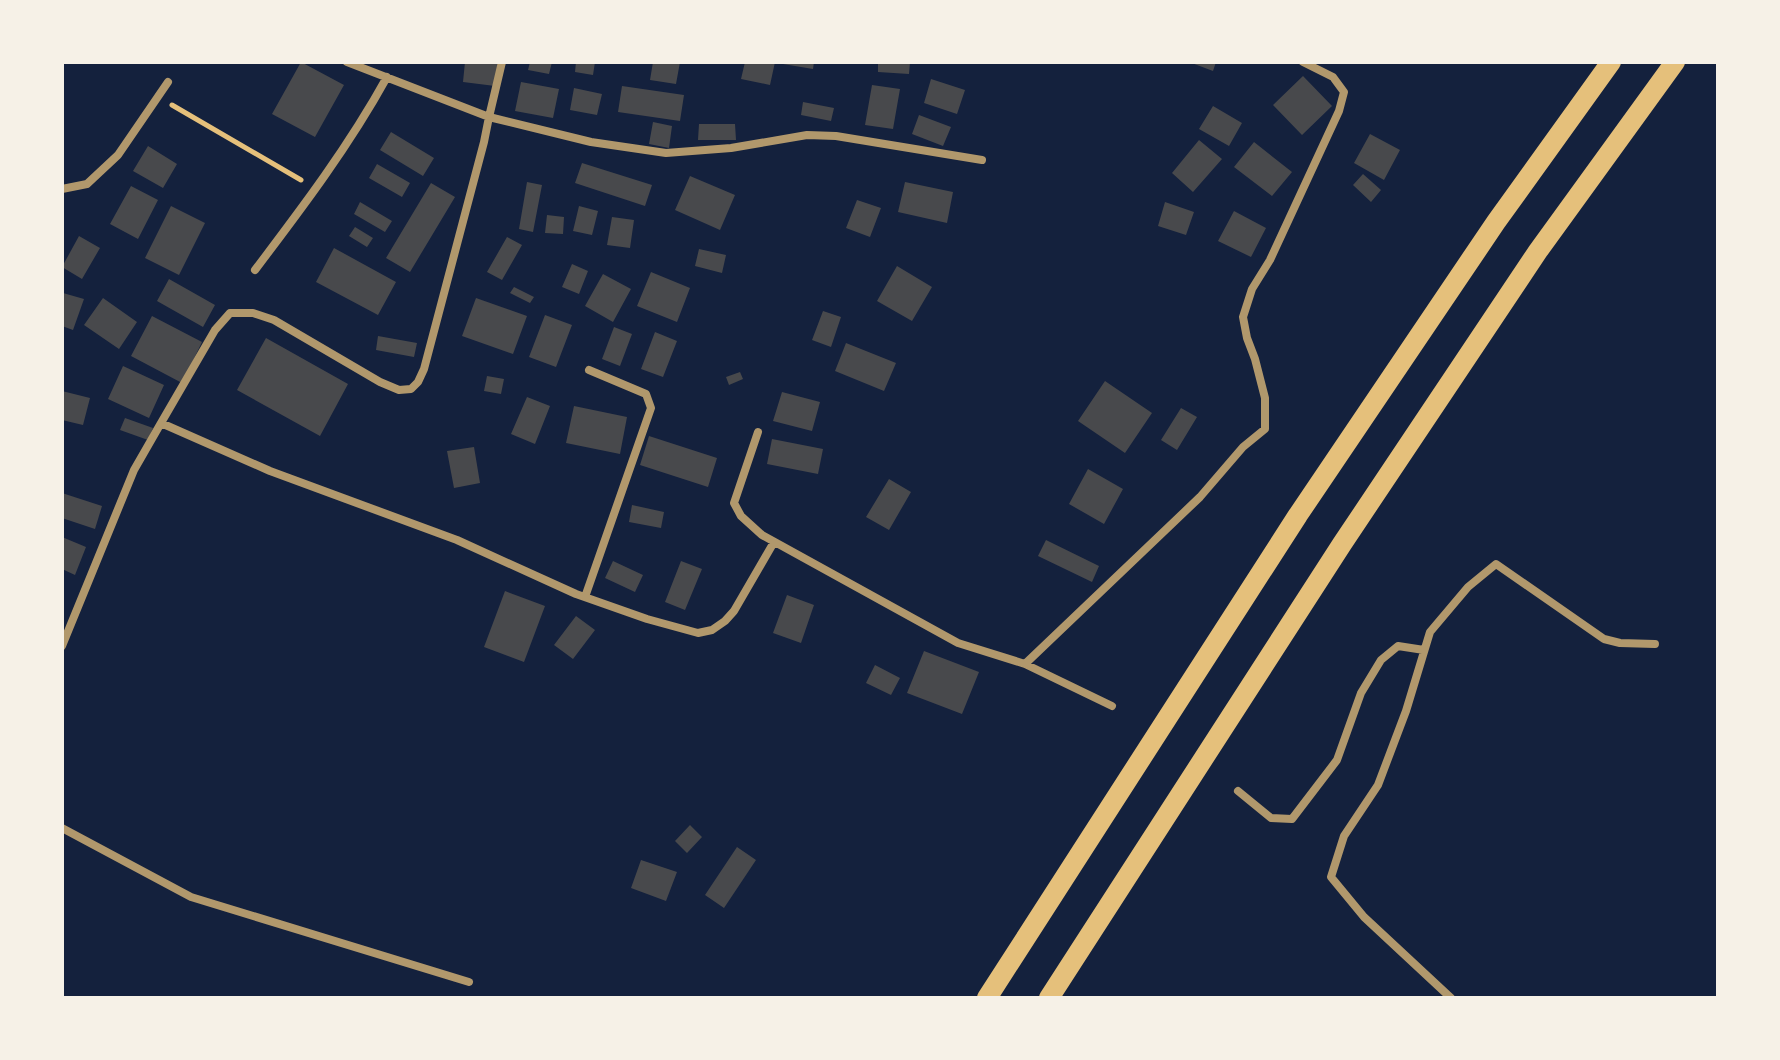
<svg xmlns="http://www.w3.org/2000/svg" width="1780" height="1060" font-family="'Playfair Display',serif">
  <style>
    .building { fill: #48494c }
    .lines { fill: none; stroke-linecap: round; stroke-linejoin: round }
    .path { stroke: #e5c07b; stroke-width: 5 }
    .minor { stroke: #b1986c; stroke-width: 8 }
    .motorway { stroke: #e5c07b; stroke-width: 20 }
  </style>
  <rect width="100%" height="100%" fill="#14213d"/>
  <path class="building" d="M 301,62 L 344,85 L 315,137 L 272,114 Z
    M 465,62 L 498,62 L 495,86 L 463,82 Z
    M 530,62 L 552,62 L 549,74 L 528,70 Z
    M 576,62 L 595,62 L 593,75 L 575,72 Z
    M 653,62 L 680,62 L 676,84 L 650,80 Z
    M 745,62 L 775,62 L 770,85 L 741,79 Z
    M 783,62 L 814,62 L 813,69 L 783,64 Z
    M 878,62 L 910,62 L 909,74 L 878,72 Z
    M 1189,62 L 1216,62 L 1213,71 Z
    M 1303,76 L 1332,106 L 1302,135 L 1273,105 Z
    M 931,79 L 965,90 L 957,114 L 924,103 Z
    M 521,82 L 559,89 L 553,118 L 515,111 Z
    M 872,85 L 900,89 L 893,129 L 865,125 Z
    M 622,86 L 684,95 L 680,121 L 618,112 Z
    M 574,88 L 602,94 L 597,115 L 570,110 Z
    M 803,102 L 834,108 L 831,121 L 801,115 Z
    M 1213,106 L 1242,123 L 1229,146 L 1199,129 Z
    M 919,115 L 951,127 L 943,146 L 912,134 Z
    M 653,122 L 672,126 L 669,148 L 649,144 Z
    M 699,124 L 735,124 L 736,140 L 698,140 Z
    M 391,132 L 434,158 L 423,176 L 380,150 Z
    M 1370,134 L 1400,150 L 1384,180 L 1354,163 Z
    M 1199,140 L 1222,159 L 1193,192 L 1172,173 Z
    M 1254,142 L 1292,172 L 1272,196 L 1234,167 Z
    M 148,146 L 177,164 L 163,188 L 133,171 Z
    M 582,163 L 652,185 L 645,206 L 575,183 Z
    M 377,164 L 410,183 L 402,197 L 369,178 Z
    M 1363,174 L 1381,190 L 1371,202 L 1353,185 Z
    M 690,176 L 735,195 L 720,230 L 675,210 Z
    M 527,182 L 542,185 L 533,232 L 519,229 Z
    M 905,182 L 953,192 L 947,223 L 898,212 Z
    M 431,183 L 455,197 L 410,272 L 386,258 Z
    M 131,186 L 158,200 L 138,239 L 110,224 Z
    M 857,200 L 881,208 L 870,237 L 846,228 Z
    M 360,202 L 392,221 L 385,232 L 354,214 Z
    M 1165,202 L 1194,212 L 1186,235 L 1158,226 Z
    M 171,206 L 205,223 L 179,275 L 145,258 Z
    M 579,206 L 598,211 L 592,235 L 573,231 Z
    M 1234,211 L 1266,228 L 1251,257 L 1218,241 Z
    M 547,215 L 564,217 L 563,234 L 545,233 Z
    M 612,217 L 634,220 L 630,248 L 607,245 Z
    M 355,227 L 373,238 L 367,247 L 349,236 Z
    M 79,236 L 100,248 L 82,279 L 62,267 Z
    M 507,237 L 522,245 L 502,280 L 487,272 Z
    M 334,248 L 396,282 L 378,315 L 316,282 Z
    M 699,249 L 726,255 L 722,273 L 695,266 Z
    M 572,264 L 588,271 L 579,294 L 562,287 Z
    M 897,266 L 932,287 L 912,321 L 877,301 Z
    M 651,272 L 690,288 L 677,322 L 637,306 Z
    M 603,274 L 631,289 L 613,322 L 585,306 Z
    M 169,279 L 215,305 L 203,327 L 157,301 Z
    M 514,287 L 534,297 L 530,303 L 510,293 Z
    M 63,293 L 84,299 L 73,330 L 62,326 Z
    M 103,298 L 137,322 L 119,349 L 84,325 Z
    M 476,298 L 527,316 L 513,354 L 462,336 Z
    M 823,311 L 841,317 L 831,347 L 812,340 Z
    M 545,315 L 572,325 L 556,367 L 529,357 Z
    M 152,316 L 202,342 L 182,383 L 131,356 Z
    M 614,327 L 632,334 L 620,366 L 602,359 Z
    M 655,332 L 677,341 L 663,377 L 641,369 Z
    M 378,336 L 417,343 L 414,357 L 376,350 Z
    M 266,338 L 348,384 L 320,436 L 237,390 Z
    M 846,343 L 896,363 L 884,391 L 835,371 Z
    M 123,366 L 164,385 L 149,418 L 108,399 Z
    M 740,372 L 743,379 L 729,385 L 726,377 Z
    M 487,376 L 504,379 L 501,394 L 484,391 Z
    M 1105,381 L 1152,413 L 1125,453 L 1078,421 Z
    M 62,391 L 90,398 L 83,425 L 62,420 Z
    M 782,392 L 820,402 L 812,431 L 773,421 Z
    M 527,397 L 550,406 L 535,444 L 511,434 Z
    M 574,406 L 627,417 L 620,454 L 566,443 Z
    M 1181,408 L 1197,417 L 1177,450 L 1161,440 Z
    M 125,418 L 153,428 L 148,440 L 120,430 Z
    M 649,436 L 717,458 L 708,487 L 640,465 Z
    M 772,439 L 823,449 L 818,474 L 767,464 Z
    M 474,447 L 480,483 L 454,488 L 447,451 Z
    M 1088,469 L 1123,489 L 1104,524 L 1069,504 Z
    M 889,479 L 911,492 L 889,530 L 866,517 Z
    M 62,493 L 102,506 L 95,529 L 62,518 Z
    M 632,505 L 664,512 L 661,528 L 629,522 Z
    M 62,537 L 86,547 L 75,575 L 62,569 Z
    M 1046,540 L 1099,566 L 1092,582 L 1038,556 Z
    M 613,561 L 643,575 L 635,592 L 605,578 Z
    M 681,561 L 702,569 L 685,610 L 665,602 Z
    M 505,591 L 545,606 L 524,662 L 484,647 Z
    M 787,595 L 814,605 L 801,643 L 773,633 Z
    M 576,616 L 595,630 L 573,659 L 554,645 Z
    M 924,651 L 979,672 L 962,714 L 907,693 Z
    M 875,665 L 900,678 L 891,695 L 866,683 Z
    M 690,825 L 702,837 L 687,853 L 675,841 Z
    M 737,847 L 756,860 L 724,908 L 705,895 Z
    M 641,860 L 677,872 L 666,901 L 631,888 Z"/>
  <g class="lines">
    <path class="path" d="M 172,105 L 301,180"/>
    <path class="minor" d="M 347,62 L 489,117 L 502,62
      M 62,189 L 87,184 L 118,155 L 168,82
      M 255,270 C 302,208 349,146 387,77
      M 161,423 L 215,330 L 230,313 L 253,313 L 274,320 L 380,382 L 399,390 L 411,389 L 418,382 L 424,369 L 484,142 L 489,117 L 591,142 L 666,153 L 731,148 L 807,135 L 836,136 L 982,160
      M 758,432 L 734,503 L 741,516 L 762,535 L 958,643 L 1025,664 L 1112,706
      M 585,597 L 651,408 L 646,394 L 589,370
      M 62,646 L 134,470 L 161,423 L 270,471 L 457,540 L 576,594 L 647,619 L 698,633 L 712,630 L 725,621 L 734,611 L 774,542
      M 1025,664 L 1200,497 L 1243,447 L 1265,429 L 1265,398 L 1255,359 L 1247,338 L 1243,317 L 1252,289 L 1270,260 L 1339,111 L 1344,92 L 1333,77 L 1303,62
      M 1238,791 L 1271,818 L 1292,819 L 1337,760 L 1361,693 L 1381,660 L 1398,646 L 1424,650
      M 62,828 L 191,897 L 469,982
      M 1451,998 L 1364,917 L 1331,877 L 1344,836 L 1378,785 L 1406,711 L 1430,632 L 1468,587 L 1496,564 L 1604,639 L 1620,643 L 1655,644"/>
    <path class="motorway" d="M 987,998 L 1298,515 L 1496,222 L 1611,62
      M 1049,998 L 1342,544 L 1538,251 L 1675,62"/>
  </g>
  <rect width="1780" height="1060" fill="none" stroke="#f6f1e7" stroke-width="128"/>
</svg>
